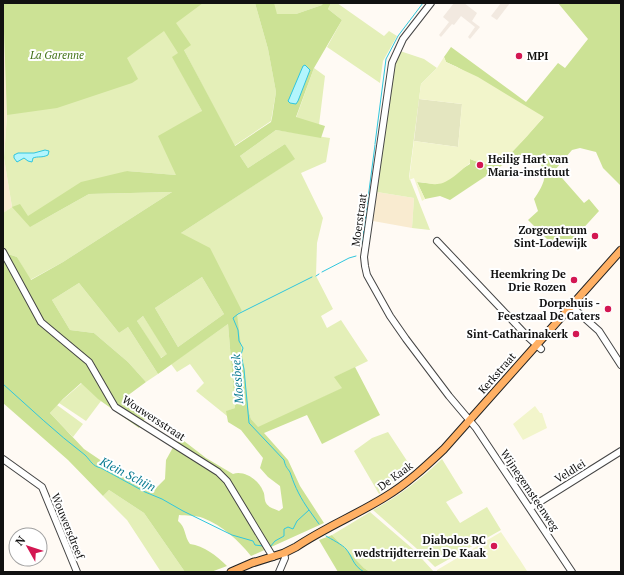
<svg xmlns="http://www.w3.org/2000/svg" width="624" height="575" font-family="'PT Serif',serif">
  <style>
    .farmland { fill: #f9ebd0 }
    .green { fill: #e4efb8 }
    .forest { fill: #cce295; fill-rule: evenodd }
    .cemetery { fill: #e4e6c0 }
    .pitch { fill: #f2f5cb }
    .plaza { fill: #f2e9e0 }
    .water { fill: #b2f5fd; stroke: #30c6dd }
    .lines { fill: none; stroke-linecap: round; stroke-linejoin: round }
    .stream { stroke: #30c6dd; stroke-width: 1 }
    .minor-casing { stroke: #444; stroke-width: 8 }
    .major-casing { stroke: #222; stroke-width: 9 }
    .minor { stroke: #fff; stroke-width: 6 }
    .major { stroke: #ffb064; stroke-width: 7 }
    .poi-dot { fill: #d31752; stroke: #fff; stroke-width: 1.5 }
    .labels { text-anchor: middle; dominant-baseline: central; stroke-width: 4; stroke-linejoin: round; paint-order: stroke }
    .park-label { font-size: 11px; font-style: italic; fill: #427217; stroke: #fff }
    .poi-label { font-size: 11px; font-weight: bold; fill: #111; stroke: #fff; text-anchor: end }
    .street-label { font-size: 11px; fill: #111; stroke: #fff }
    .water-label { font-size: 12px; font-style: italic; fill: #0b7c93; stroke: #fff }
  </style>
  <rect width="100%" height="100%" fill="#fffaf4"/>
  <path class="farmland" d="M 3,8 L 7,115 L 4,158 L 12,207 L 3,213 Z
    M 377,192 L 414,198 L 412,228 L 373,221 Z"/>
  <path class="green" d="M 3,3 L 255,3 L 268,49 L 276,92 L 271,121 L 234,146 L 184,50 L 173,57 L 202,111 L 176,175 L 127,171 L 30,227 L 89,194 L 172,192 L 63,262 L 30,280 L 17,257 L 8,254 L 3,246 L 3,213 L 12,207 L 4,158 L 7,115 Z
    M 259,3 L 323,3 L 322,5 L 296,14 L 277,14 Z
    M 331,3 L 337,3 L 384,36 L 389,31 L 397,36 L 383,61 L 380,83 L 327,47 L 342,20 L 328,9 Z
    M 400,51 L 424,59 L 437,68 L 421,84 L 409,177 L 430,230 L 412,228 L 414,198 L 377,192 L 391,90 L 394,67 Z
    M 314,68 L 325,76 L 319,125 L 296,118 Z
    M 276,130 L 330,138 L 326,162 L 301,173 L 323,218 L 317,243 L 316,276 L 333,309 L 321,316 L 327,328 L 341,320 L 368,361 L 335,377 L 343,388 L 258,428 L 251,419 L 249,412 L 236,314 L 242,311 L 181,233 L 294,159 L 285,144 L 248,168 L 240,156 Z
    M 202,277 L 224,314 L 178,347 L 155,308 Z
    M 79,283 L 119,333 L 128,327 L 158,374 L 146,382 L 128,362 L 94,333 L 70,330 L 52,300 Z
    M 143,316 L 168,354 L 160,358 L 137,321 Z
    M 228,324 L 235,408 L 227,411 L 227,416 L 196,391 L 204,383 L 190,364 L 177,372 L 171,364 Z
    M 82,383 L 101,401 L 86,421 L 59,403 Z
    M 57,405 L 83,424 L 73,437 L 50,413 Z
    M 388,432 L 413,470 L 379,494 L 354,451 L 372,438 Z
    M 442,459 L 463,493 L 446,502 L 460,523 L 487,507 L 501,530 L 435,567 L 416,548 L 373,510 C 399,496 421,479 442,459 Z
    M 109,490 L 144,513 L 185,572 L 161,572 L 127,520 L 103,496 Z
    M 370,512 L 413,549 L 434,572 L 370,572 L 364,568 L 332,535 Z"/>
  <path class="forest" d="M 3,3 L 203,3 L 176,23 L 191,45 L 184,50 L 235,146 L 271,122 L 272,118 L 276,92 L 268,49 L 255,3 L 274,3 L 277,14 L 296,14 L 322,5 L 323,3 L 331,3 L 328,9 L 342,20 L 314,68 L 296,117 L 325,126 L 321,138 L 276,130 L 240,156 L 248,168 L 285,144 L 295,159 L 181,233 L 210,248 L 242,311 L 237,314 L 249,412 L 251,419 L 258,427 L 342,388 L 334,377 L 355,367 L 380,415 L 322,444 L 307,415 L 264,433 L 288,460 L 300,486 L 324,523 L 251,556 C 238,540 223,526 203,518 C 196,515 186,516 179,515 L 178,521 C 186,527 184,536 190,544 C 204,546 216,555 227,566 L 211,572 L 185,572 L 144,513 L 109,490 L 103,496 L 68,460 L 3,403 L 3,246 L 8,254 L 17,257 L 31,280 L 63,262 L 172,192 L 89,194 L 30,227 L 12,207 L 20,204 L 28,216 L 81,182 L 127,171 L 176,175 L 158,136 L 202,111 L 172,57 L 178,53 L 164,31 L 127,58 L 138,79 L 132,83 L 57,108 L 7,115 ZM 202,277 L 224,314 L 178,347 L 155,308 ZM 79,283 L 119,333 L 128,327 L 158,374 L 228,324 L 235,408 L 226,411 L 228,422 L 241,430 L 263,458 L 260,468 L 268,477 L 280,486 L 283,508 L 279,511 C 275,509 269,508 266,503 C 264,499 265,494 263,491 C 259,480 244,470 233,474 L 206,458 L 184,441 L 176,442 L 166,460 L 165,479 L 154,490 L 121,474 L 84,449 L 50,413 L 63,399 L 81,383 L 98,399 L 139,428 L 146,417 L 123,399 L 146,382 L 128,362 L 94,333 L 70,330 L 52,300 ZM 143,316 L 167,354 L 161,358 L 137,321 Z
    M 558,3 L 621,3 L 621,186 L 603,168 L 596,152 L 580,148 L 572,150 L 555,170 L 584,203 L 589,199 L 599,211 L 568,245 L 565,242 L 558,250 L 528,220 L 538,211 L 534,199 C 540,190 549,177 542,167 C 541,164 537,162 535,160 C 527,152 523,155 513,158 L 450,200 L 440,196 L 425,199 L 417,182 L 437,184 L 470,164 L 470,159 L 484,164 L 511,153 L 543,118 L 457,67 L 446,62 L 444,57 L 451,47 L 526,102 L 558,63 L 565,68 L 588,39 Z
    M 332,535 L 364,568 L 370,572 L 338,572 L 319,540 Z"/>
  <path class="cemetery" d="M 419,99 L 462,104 L 458,147 L 414,141 Z"/>
  <path class="pitch" d="M 444,57 L 446,62 L 478,77 L 544,117 C 533,129 510,158 497,163 C 487,166 479,163 470,159 L 470,163 C 461,170 448,184 437,184 C 431,185 423,182 417,182 L 425,199 L 422,201 L 414,178 L 409,180 L 414,141 L 458,147 L 462,104 L 419,99 L 421,84 L 437,68 Z
    M 535,406 L 540,413 L 542,413 L 547,428 L 523,440 L 513,424 Z
    M 501,532 L 520,560 L 527,571 L 437,572 L 437,570 Z"/>
  <path class="plaza" d="M 454,3 L 464,3 L 477,13 L 472,21 L 480,27 L 470,39 L 468,37 L 475,27 L 461,16 L 454,25 L 452,24 L 441,37 L 439,35 L 449,22 L 443,17 Z
    M 501,3 L 510,3 L 497,20 L 491,16 Z"/>
  <path class="water" d="M 305,65 L 310,70 L 298,101 L 296,104 L 290,103 L 288,101 L 289,99 L 303,66 Z
    M 45,150 L 49,151 L 48,155 C 42,158 38,156 33,158 L 32,162 L 28,161 L 24,158 L 17,162 L 14,158 L 14,155 L 18,153 L 34,153 Z"/>
  <g class="lines">
    <path class="stream" d="M 375,144 L 386,59 L 398,36 L 423,3
      M 362,244 L 375,145
      M 322,272 L 349,258 L 356,256
      M 316,276 L 319,274
      M 3,384 C 30,408 56,433 85,455 C 91,461 92,466 101,468 L 145,492 L 162,499 L 183,511 L 232,535 L 253,541 L 255,545 L 263,546
      M 309,510 C 301,499 295,487 291,475 C 289,468 286,470 284,460 L 249,423 L 244,369 L 241,355 L 243,348 L 239,341 L 238,330 L 233,318 L 238,314 L 312,277
      M 326,536 C 331,539 343,545 346,549 C 353,557 352,565 364,572
      M 270,547 L 275,541 L 284,536 L 284,529 L 288,527 L 293,529 L 297,521 L 309,510 L 319,524"/>
    <g class="minor-casing">
      <path id="minor" d="M 431,3 L 403,39 L 392,63 L 364,257 L 365,266 L 367,275 L 390,316 L 406,339 L 449,396 L 476,428 L 572,572
        M 437,241 L 528,337 L 541,349
        M 3,252 L 41,322 L 89,362 L 115,407 L 218,472 L 227,481 L 273,557
        M 571,306 L 599,331 L 621,365
        M 3,459 L 42,487 L 77,572
        M 530,508 L 621,451
        M 279,572 L 285,558 L 284,553"/>
    </g>
    <g class="major-casing">
      <path id="major" d="M 249,564 L 284,553 L 296,547 C 324,528 356,515 385,497 C 407,484 426,466 444,449 L 621,250
        M 231,572 L 254,562"/>
    </g>
    <use href="#minor" class="minor"/>
    <use href="#major" class="major"/>
  </g>
  <g class="poi-dot">
    <circle cx="519" cy="56" r="4"/>
    <circle cx="480" cy="165" r="4"/>
    <circle cx="595" cy="236" r="4"/>
    <circle cx="574" cy="280" r="4"/>
    <circle cx="608" cy="309" r="4"/>
    <circle cx="576" cy="334" r="4"/>
    <circle cx="494" cy="546" r="4"/>
  </g>
  <g class="labels">
    <g class="park-label">
      <text x="57" y="55">La Garenne</text>
    </g>
    <g class="poi-label">
      <text x="527" y="56" text-anchor="start">MPI</text>
      <text x="488" y="159" text-anchor="start">Heilig Hart van<tspan x="488" dy="13">Maria-instituut</tspan></text>
      <text x="587" y="230">Zorgcentrum<tspan x="587" dy="13">Sint-Lodewijk</tspan></text>
      <text x="566" y="274">Heemkring De<tspan x="566" dy="13">Drie Rozen</tspan></text>
      <text x="600" y="303">Dorpshuis -<tspan x="600" dy="13">Feestzaal De Caters</tspan></text>
      <text x="568" y="334">Sint-Catharinakerk</text>
      <text x="486" y="540">Diabolos RC<tspan x="486" dy="13">wedstrijdterrein De Kaak</tspan></text>
    </g>
    <g class="street-label">
      <text transform="translate(359 220) rotate(-82)">Moerstraat</text>
      <text transform="translate(497 373) rotate(-49)">Kerkstraat</text>
      <text transform="translate(154 418) rotate(33)">Wouwersstraat</text>
      <text transform="translate(570 471) rotate(-32)">Veldlei</text>
      <text transform="translate(395 476) rotate(-36)">De Kaak</text>
      <text transform="translate(530 490) rotate(56)">Wijnegemsteenweg</text>
      <text transform="translate(68 526) rotate(68)">Wouwersdreef</text>
    </g>
    <g class="water-label">
      <text transform="translate(237 379) rotate(-94)">Moesbeek</text>
      <text transform="translate(128 474) rotate(27)">Klein Schijn</text>
    </g>
  </g>
  <rect width="624" height="575" fill="none" stroke="#111111" stroke-width="8"/>
  <g transform="translate(28 547) rotate(309)"><circle r="19" fill="#ffffff" stroke="#a0a0a0"/>
  <path d="M0-3L7 15L0 10L-7 15Z" fill="#d31752"/>
  <text y="-6" font-size="11" font-weight="bold" text-anchor="middle" fill="#111111">N</text>
  </g>
</svg>
